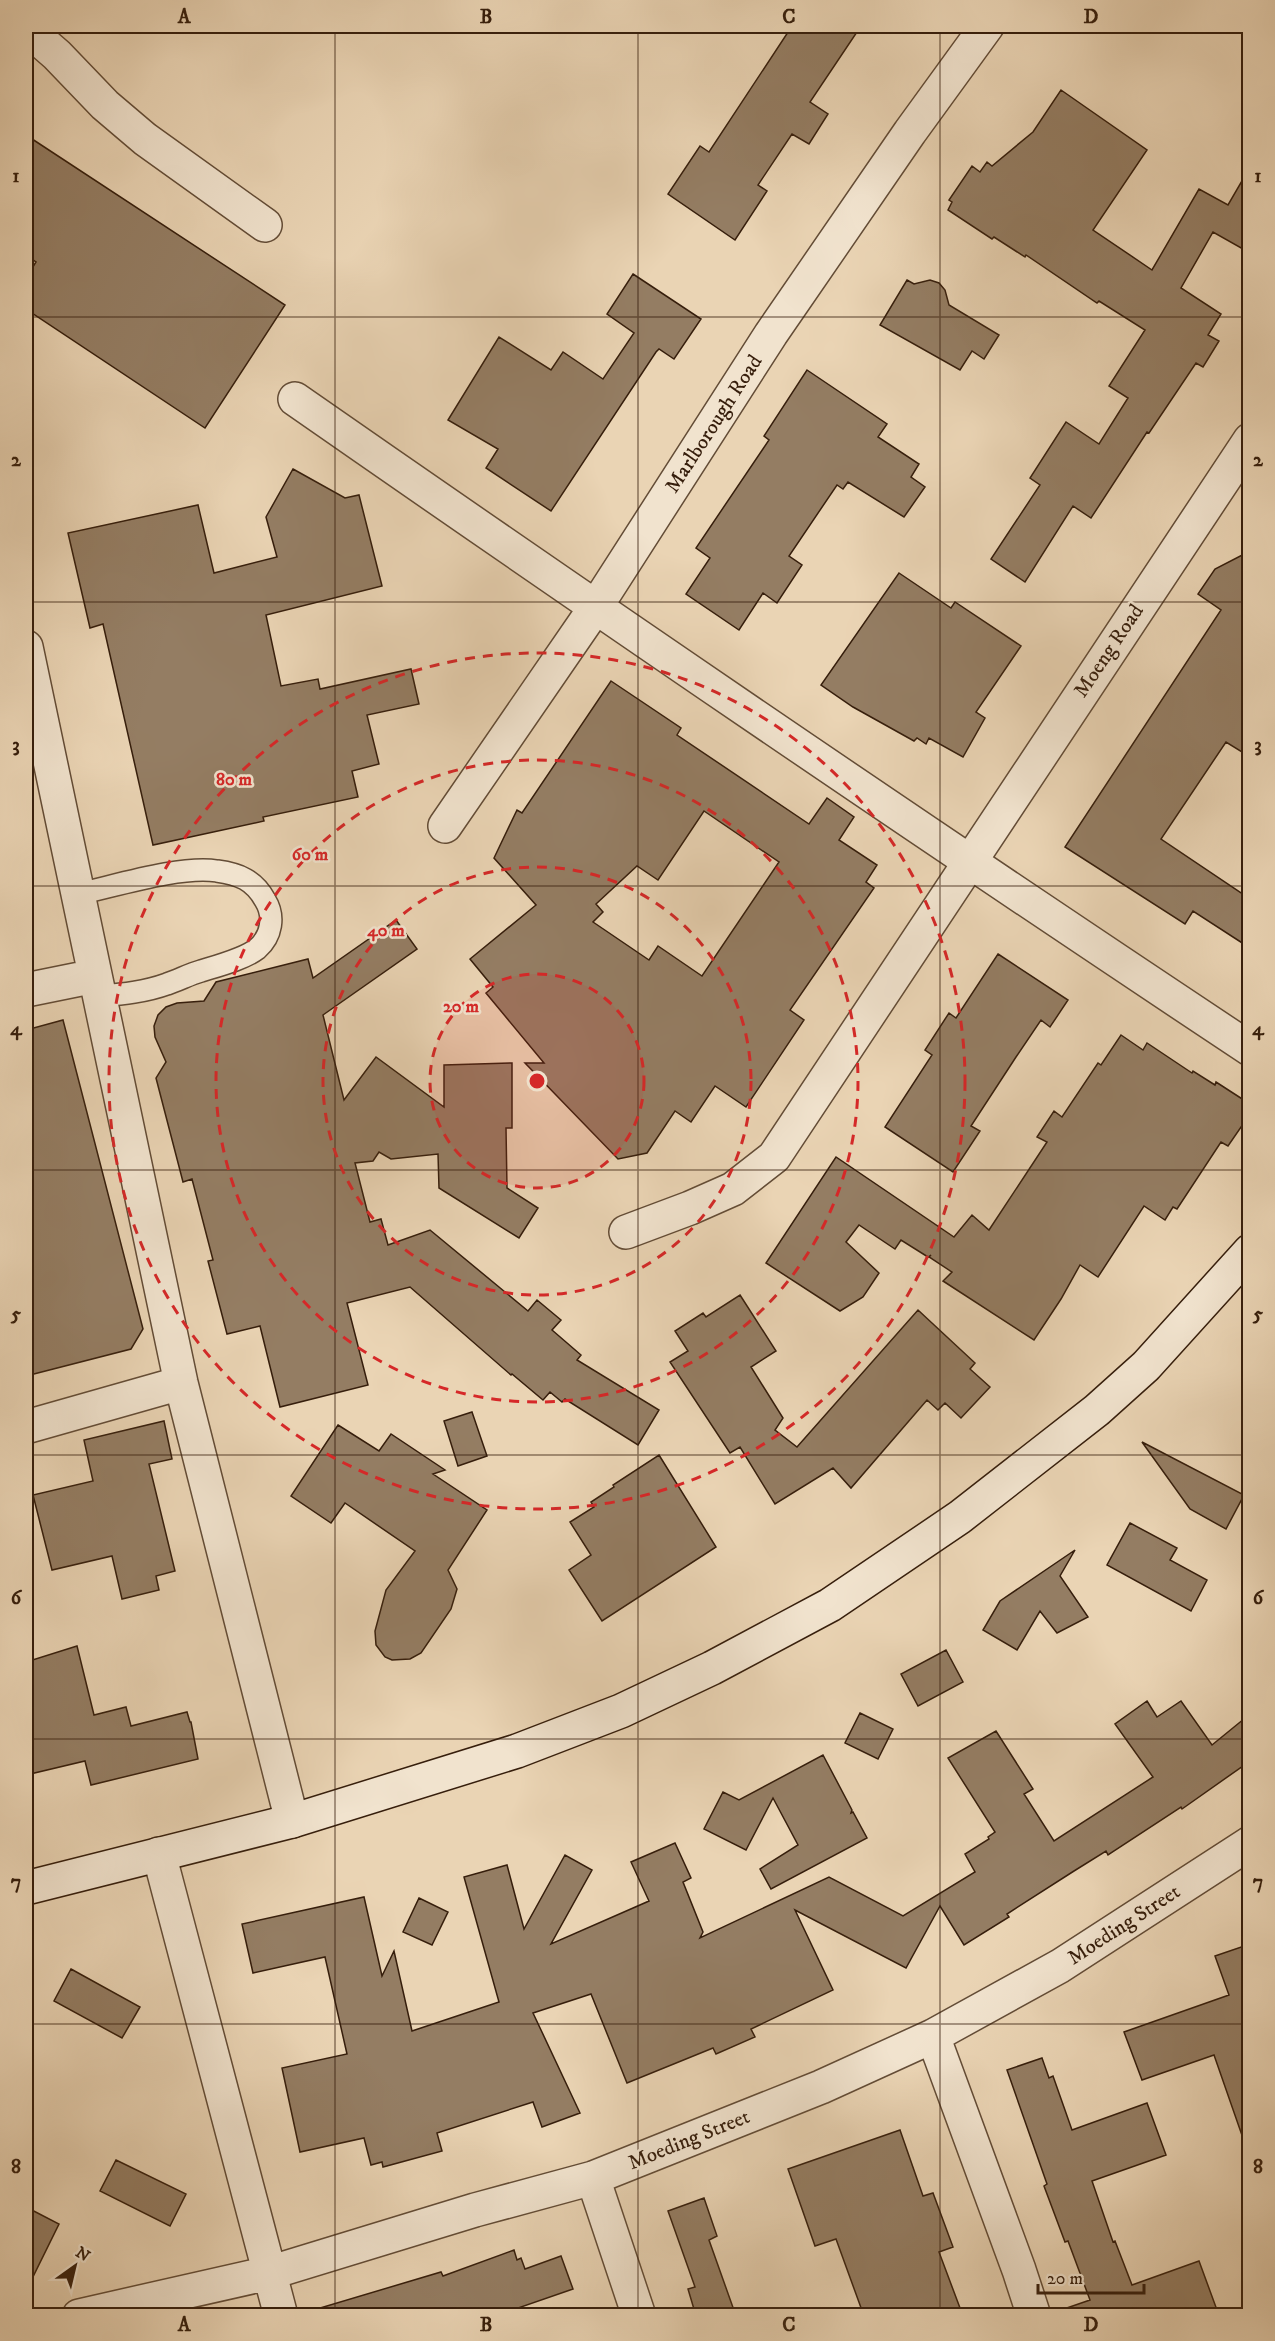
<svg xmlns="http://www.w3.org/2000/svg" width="1275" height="2341" font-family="'IM FELL DW Pica',serif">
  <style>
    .building { fill: #947d63; stroke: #361e0c; stroke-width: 1.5; fill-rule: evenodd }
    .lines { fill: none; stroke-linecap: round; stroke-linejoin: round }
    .lane-casing { stroke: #634c36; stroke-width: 24 }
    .street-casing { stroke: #634c36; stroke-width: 36 }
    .secondary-casing { stroke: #361e0c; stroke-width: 36 }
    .lane { stroke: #f1e3ce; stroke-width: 21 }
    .street { stroke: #f1e3ce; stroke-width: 33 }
    .secondary { stroke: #f1e3ce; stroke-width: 33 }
    .grid { fill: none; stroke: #361e0c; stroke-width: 1.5; stroke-opacity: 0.55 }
    .ring { fill: none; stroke: #d62828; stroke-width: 3; stroke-dasharray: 10 8 }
    .labels { text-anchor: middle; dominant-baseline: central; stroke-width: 5; stroke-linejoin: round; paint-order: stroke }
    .street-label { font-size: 21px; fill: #361e0c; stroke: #f1e3ce }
    .centre { fill: #d62828; stroke: #f1e3ce; stroke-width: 3 }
    .ring-label { font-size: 18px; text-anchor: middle; font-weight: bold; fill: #d62828; stroke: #f1e3ce; stroke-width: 5; stroke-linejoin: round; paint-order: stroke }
    .neatline { fill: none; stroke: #361e0c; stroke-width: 2 }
    .grid-label { font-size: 20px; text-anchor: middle; font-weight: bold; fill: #361e0c }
  </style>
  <rect width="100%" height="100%" fill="#ead4b4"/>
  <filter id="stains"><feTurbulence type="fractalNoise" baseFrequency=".00333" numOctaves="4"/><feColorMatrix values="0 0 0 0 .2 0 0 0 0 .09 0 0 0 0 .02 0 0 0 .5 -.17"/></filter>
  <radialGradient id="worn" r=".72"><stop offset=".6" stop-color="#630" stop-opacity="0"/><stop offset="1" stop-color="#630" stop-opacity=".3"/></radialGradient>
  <path class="building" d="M 792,26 L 861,26 L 810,102 L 828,114 L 809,144 L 792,134 L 758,185 L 767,191 L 735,240 L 668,194 L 700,146 L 709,152 Z
    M 1061,90 L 1147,150 L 1093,230 L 1152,270 L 1199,189 L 1228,205 L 1250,167 L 1250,253 L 1213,232 L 1181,288 L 1221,314 L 1208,335 L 1219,341 L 1203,367 L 1196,363 L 1149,433 L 1147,432 L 1091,518 L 1073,506 L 1025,582 L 991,559 L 1040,485 L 1030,478 L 1066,422 L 1099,444 L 1128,398 L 1109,386 L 1145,330 L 1099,301 L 1097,303 L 1026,255 L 1025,257 L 994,237 L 992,239 L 948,210 L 952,202 L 949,200 L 972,166 L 980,172 L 987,162 L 992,166 L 1033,132 Z
    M 26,135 L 285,305 L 205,428 L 26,309 L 26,278 L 36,262 L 26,255 Z
    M 633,274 L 701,319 L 674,359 L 659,349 L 656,352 L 551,511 L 486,468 L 498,449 L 448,420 L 499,337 L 551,370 L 563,352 L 603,379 L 634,333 L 607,314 Z
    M 907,280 L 914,284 L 930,280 L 939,283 L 945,290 L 949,305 L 999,335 L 984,359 L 972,351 L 960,370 L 880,325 Z
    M 807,370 L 887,424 L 878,437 L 919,464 L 911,477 L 925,487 L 904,517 L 848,482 L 843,489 L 837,485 L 789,556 L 802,565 L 777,603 L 763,593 L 739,630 L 686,594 L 710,558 L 696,548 L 769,440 L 764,436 Z
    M 293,469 L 345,498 L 359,495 L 382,586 L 266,615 L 281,686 L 318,679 L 320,689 L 411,669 L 419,704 L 367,715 L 379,764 L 352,771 L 358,797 L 263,817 L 264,821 L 153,845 L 103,624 L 90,628 L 68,533 L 198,505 L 214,573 L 277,557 L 266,517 Z
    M 1250,551 L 1250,757 L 1226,742 L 1161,839 L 1250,899 L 1250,948 L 1193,911 L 1185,924 L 1065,847 L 1221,610 L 1198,594 L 1215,569 Z
    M 899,573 L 951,608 L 955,602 L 1021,646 L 976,712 L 985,718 L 963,757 L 929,738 L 926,744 L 917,738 L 914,741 L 853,707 L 821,685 Z
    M 611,681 L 681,728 L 677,735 L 809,824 L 827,798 L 854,817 L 839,840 L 877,865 L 866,882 L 874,888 L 790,1010 L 804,1020 L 746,1107 L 715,1086 L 691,1122 L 675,1111 L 647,1153 L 618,1159 L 525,1063 L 544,1063 L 486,993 L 493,987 L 470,959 L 536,905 L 494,858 L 517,810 L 522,813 ZM 704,811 L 779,862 L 702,976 L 658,946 L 649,960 L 593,922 L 603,912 L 596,904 L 637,866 L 658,880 Z
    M 396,920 L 417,949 L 323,1015 L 344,1100 L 376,1057 L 444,1107 L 444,1065 L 512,1063 L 512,1128 L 506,1128 L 507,1188 L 538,1208 L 519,1238 L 439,1188 L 438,1154 L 391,1159 L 379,1152 L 373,1161 L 355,1163 L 370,1222 L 381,1219 L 388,1245 L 430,1230 L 528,1311 L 537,1300 L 561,1320 L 552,1330 L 581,1355 L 577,1360 L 659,1410 L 638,1445 L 565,1399 L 562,1402 L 550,1392 L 543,1400 L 512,1374 L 511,1375 L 410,1287 L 347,1303 L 368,1385 L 280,1407 L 260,1326 L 227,1334 L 208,1261 L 213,1260 L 192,1179 L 183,1182 L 156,1078 L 166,1062 L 155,1037 L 154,1026 L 158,1015 L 166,1007 L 177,1003 L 204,1001 L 216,982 L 308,959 L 313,978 Z
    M 998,954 L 1068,1000 L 1050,1027 L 1041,1020 L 1016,1057 L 971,1126 L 980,1131 L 953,1172 L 885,1127 L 932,1055 L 925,1050 L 949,1013 L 956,1018 Z
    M 63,1020 L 143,1329 L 131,1349 L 26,1376 L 26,1030 Z
    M 1121,1035 L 1143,1050 L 1147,1043 L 1192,1073 L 1193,1071 L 1215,1085 L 1216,1082 L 1250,1104 L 1250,1114 L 1228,1146 L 1221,1142 L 1177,1209 L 1173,1207 L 1165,1220 L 1144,1206 L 1098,1277 L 1080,1265 L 1061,1299 L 1034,1340 L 943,1281 L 952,1272 L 929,1257 L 931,1255 L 928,1257 L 901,1240 L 895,1249 L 859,1225 L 846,1242 L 879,1273 L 863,1297 L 840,1311 L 766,1263 L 836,1157 L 954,1237 L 972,1215 L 989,1230 L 1047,1142 L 1037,1137 L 1054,1111 L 1062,1117 L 1098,1063 L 1101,1065 Z
    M 740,1295 L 776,1351 L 751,1367 L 783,1418 L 775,1430 L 797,1447 L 918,1310 L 975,1363 L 970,1369 L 990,1387 L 961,1418 L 945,1403 L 938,1410 L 927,1400 L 851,1488 L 833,1468 L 775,1504 L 740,1447 L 730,1453 L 670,1362 L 688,1351 L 675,1331 L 703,1313 L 706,1317 Z
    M 472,1412 L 487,1456 L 458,1466 L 444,1421 Z
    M 164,1421 L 172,1459 L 149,1464 L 175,1571 L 156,1576 L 159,1590 L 122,1599 L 112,1556 L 52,1570 L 33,1495 L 93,1481 L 84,1440 Z
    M 338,1425 L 379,1451 L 391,1434 L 445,1470 L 433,1474 L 487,1510 L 448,1570 L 457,1589 L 451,1609 L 421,1653 L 410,1659 L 392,1660 L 385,1657 L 376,1645 L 375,1631 L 386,1590 L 415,1551 L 345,1503 L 331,1523 L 291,1496 Z
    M 1142,1442 L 1244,1495 L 1226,1529 L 1190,1509 Z
    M 659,1455 L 716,1547 L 602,1621 L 569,1570 L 591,1555 L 570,1522 L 594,1507 L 591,1502 L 614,1487 L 613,1485 Z
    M 1130,1523 L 1177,1548 L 1170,1560 L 1207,1580 L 1191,1611 L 1107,1565 Z
    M 1075,1550 L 1060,1576 L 1088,1617 L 1057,1633 L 1040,1611 L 1017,1650 L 983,1630 L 1000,1601 Z
    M 77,1646 L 94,1715 L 126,1707 L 131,1726 L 187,1712 L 190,1722 L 191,1722 L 198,1759 L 91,1785 L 85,1761 L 26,1775 L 26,1662 Z
    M 946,1650 L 963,1682 L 918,1706 L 901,1674 Z
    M 1147,1701 L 1157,1717 L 1181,1701 L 1212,1745 L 1250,1714 L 1250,1761 L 1182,1809 L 1181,1807 L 1108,1855 L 1106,1851 L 1074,1871 L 1007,1914 L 1009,1917 L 964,1945 L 940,1906 L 906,1968 L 795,1910 L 833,1990 L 751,2029 L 755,2037 L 716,2054 L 713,2048 L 627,2083 L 591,1994 L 533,2013 L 580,2113 L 542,2127 L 533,2102 L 437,2133 L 442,2151 L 383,2167 L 382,2162 L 371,2165 L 364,2138 L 300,2152 L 282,2068 L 347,2054 L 325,1957 L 253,1973 L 242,1924 L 364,1897 L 382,1976 L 394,1951 L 412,2031 L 499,2002 L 464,1877 L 507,1865 L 524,1929 L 565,1855 L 592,1870 L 551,1944 L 649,1901 L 631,1862 L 675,1843 L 691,1878 L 683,1882 L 703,1932 L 700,1938 L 829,1877 L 903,1916 L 975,1872 L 965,1854 L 989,1839 L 988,1837 L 995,1832 L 948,1758 L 996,1731 L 1033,1789 L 1024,1794 L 1054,1841 L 1153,1777 L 1115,1724 Z
    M 860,1713 L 893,1729 L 878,1759 L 845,1743 Z
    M 823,1755 L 852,1810 L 851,1813 L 853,1812 L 867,1838 L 771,1889 L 760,1869 L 798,1845 L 773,1798 L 746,1850 L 704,1829 L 723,1792 L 739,1800 Z
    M 419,1898 L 448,1912 L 432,1945 L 403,1932 Z
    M 1250,1944 L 1250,2143 L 1245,2144 L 1214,2055 L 1142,2080 L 1124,2032 L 1229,1995 L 1215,1956 Z
    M 71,1969 L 140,2007 L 122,2038 L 54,2001 Z
    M 1042,2058 L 1049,2078 L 1053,2076 L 1072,2130 L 1147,2103 L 1166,2155 L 1092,2181 L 1113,2242 L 1115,2241 L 1132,2285 L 1199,2261 L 1217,2310 L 1201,2316 L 1059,2316 L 1058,2311 L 1090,2300 L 1068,2241 L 1065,2242 L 1044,2186 L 1047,2184 L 1007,2070 Z
    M 900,2130 L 923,2196 L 933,2193 L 953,2247 L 939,2252 L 963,2316 L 864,2316 L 836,2239 L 815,2246 L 788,2169 Z
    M 116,2160 L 186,2194 L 170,2226 L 100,2191 Z
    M 704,2198 L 717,2236 L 709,2240 L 736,2316 L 696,2316 L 688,2289 L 695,2287 L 668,2211 Z
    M 26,2207 L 59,2224 L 26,2291 Z
    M 514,2250 L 517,2260 L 521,2258 L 525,2269 L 561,2256 L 573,2289 L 495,2316 L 321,2316 L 320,2308 L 441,2272 L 443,2276 Z"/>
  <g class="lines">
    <g class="lane-casing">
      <path id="lane" d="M 78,894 C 115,886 182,865 217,871 C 239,874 254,880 265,900 C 275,916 272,936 257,949 C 244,959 217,966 201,971 C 190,974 179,980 167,984 C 145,992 123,994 100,996"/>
    </g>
    <g class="street-casing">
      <path id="street" d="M 26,28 L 57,55 L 105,105 L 145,139 L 265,225
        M 295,399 C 611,619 929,836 1250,1049
        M 26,647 L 181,1383 L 292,1821
        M 445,826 L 595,608 L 771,334 L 910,132 L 987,26
        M 26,990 L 95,976
        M 626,1232 L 690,1208 L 733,1189 L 774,1157 L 1250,440
        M 26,1427 L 181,1383
        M 159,1854 L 281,2316
        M 933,2036 L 1019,2270 L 1034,2316
        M 593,2178 L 639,2316
        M 79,2316 L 269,2273 L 475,2210 L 593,2178 L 821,2087 L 933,2036 L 1060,1966 L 1250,1843"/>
    </g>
    <g class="secondary-casing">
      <path id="secondary" d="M 26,1888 L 292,1821 L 517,1751 L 621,1711 L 712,1668 L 830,1605 L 960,1517 L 1097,1410 L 1146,1366 L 1250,1251"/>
    </g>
    <use href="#lane" class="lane"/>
    <use href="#street" class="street"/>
    <use href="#secondary" class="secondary"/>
  </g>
  <path class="grid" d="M 335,26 L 335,2316M 638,26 L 638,2316M 940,26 L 940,2316M 26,317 L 1250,317M 26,602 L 1250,602M 26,886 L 1250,886M 26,1170 L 1250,1170M 26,1455 L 1250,1455M 26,1739 L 1250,1739M 26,2024 L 1250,2024"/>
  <circle cx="537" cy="1081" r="107" fill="#d62828" fill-opacity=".12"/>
  <g class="ring">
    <circle cx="537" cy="1081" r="107"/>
    <circle cx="537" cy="1081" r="214"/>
    <circle cx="537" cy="1081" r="321"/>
    <circle cx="537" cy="1081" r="428"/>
  </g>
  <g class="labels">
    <g class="street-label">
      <text transform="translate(714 424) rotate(-57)">Marlborough Road</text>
      <text transform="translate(1109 651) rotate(-56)">Moeng Road</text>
      <text transform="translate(1124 1925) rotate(-33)">Moeding Street</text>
      <text transform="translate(689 2140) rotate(-22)">Moeding Street</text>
    </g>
  </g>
  <circle cx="537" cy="1081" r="9" class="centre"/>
  <g class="ring-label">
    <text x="234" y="785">80 m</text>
    <text x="310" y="860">60 m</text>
    <text x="386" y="936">40 m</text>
    <text x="461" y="1012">20 m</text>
  </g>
  <rect width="1275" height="2341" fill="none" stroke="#ead4b4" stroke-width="66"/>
  <g transform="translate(75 2266) rotate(34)" stroke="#f1e3ce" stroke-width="4.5" paint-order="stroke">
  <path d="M0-4.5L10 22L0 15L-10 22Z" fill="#361e0c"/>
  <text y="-9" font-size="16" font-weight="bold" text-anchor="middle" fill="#361e0c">N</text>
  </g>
  <path d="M1038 2284v9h106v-9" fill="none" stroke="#361e0c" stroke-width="3"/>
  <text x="1047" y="2284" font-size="18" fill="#361e0c" stroke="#f1e3ce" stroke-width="4.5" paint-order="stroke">20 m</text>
  <rect x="33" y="33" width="1209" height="2275" class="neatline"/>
  <g class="grid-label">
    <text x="184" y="23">A</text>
    <text x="486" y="23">B</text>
    <text x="789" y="23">C</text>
    <text x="1091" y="23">D</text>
    <text x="16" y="182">1</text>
    <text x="1258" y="182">1</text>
    <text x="16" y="466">2</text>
    <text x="1258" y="466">2</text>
    <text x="16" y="751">3</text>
    <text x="1258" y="751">3</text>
    <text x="16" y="1035">4</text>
    <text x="1258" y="1035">4</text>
    <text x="16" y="1320">5</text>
    <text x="1258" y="1320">5</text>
    <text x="16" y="1604">6</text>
    <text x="1258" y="1604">6</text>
    <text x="16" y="1888">7</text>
    <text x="1258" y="1888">7</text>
    <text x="16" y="2173">8</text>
    <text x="1258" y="2173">8</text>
    <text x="184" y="2331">A</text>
    <text x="486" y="2331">B</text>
    <text x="789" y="2331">C</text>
    <text x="1091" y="2331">D</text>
  </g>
  <rect width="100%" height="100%" filter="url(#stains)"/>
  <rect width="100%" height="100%" fill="url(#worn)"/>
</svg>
